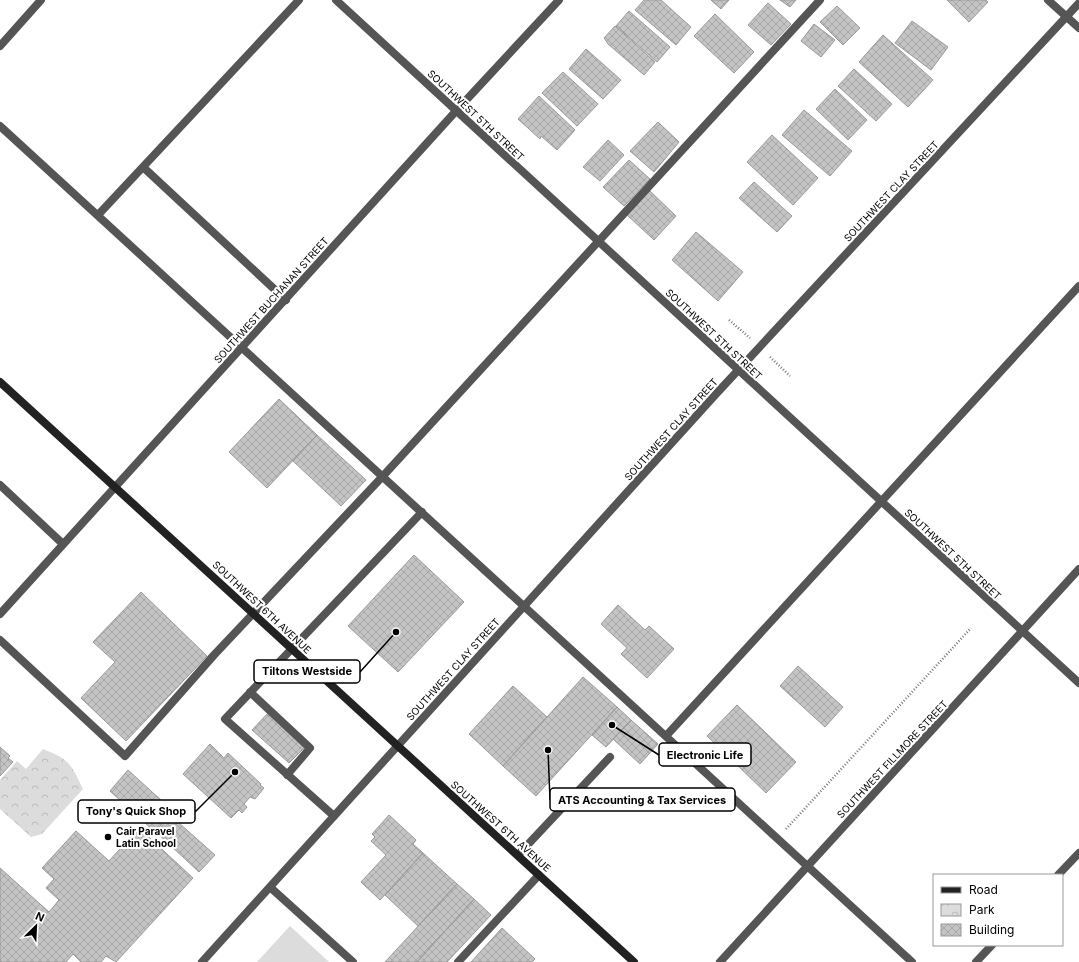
<svg xmlns="http://www.w3.org/2000/svg" width="1079" height="962" font-family="Inter,sans-serif">
  <style>
    .grass { fill: #dcdcdc }
    .park { fill: url(#park-crowns) }
    .building { fill: url(#building-cross-hatch); stroke: #999 }
    .lines { fill: none; stroke-linecap: round; stroke-linejoin: round }
    .path { stroke: #777; stroke-width: 2.5; stroke-dasharray: 1 2; stroke-linecap: butt }
    .service { stroke: #555; stroke-width: 8 }
    .minor { stroke: #555; stroke-width: 8 }
    .tertiary { stroke: #555; stroke-width: 8 }
    .secondary { stroke: #222; stroke-width: 8 }
    .poi-dot { fill: #000; stroke: #fff; stroke-width: 1.5 }
    .labels { text-anchor: middle; dominant-baseline: central; stroke-width: 4; stroke-linejoin: round; paint-order: stroke }
    .street-label { font-size: 10px; fill: #000; stroke: #fff }
    .poi-label { font-size: 10px; font-weight: bold; fill: #000; stroke: #fff; text-anchor: start }
    .leader { fill: none; stroke: #000; stroke-width: 1.5 }
    .callout-dot { fill: #000; stroke: #fff; stroke-width: 1.5 }
    .callout { fill: #fff; stroke: #000; stroke-width: 1.5 }
    .callout-label { font-size: 11px; text-anchor: middle; font-weight: bold; fill: #000 }
  </style>
  <defs>
    <pattern id="park-crowns" width="20" height="18" patternUnits="userSpaceOnUse"><rect width="20" height="18" fill="#dcdcdc"/><path d="M2 6a3 3 0 1 1 6 0M12 15a3 3 0 1 1 6 0" fill="none" stroke="#bbb"/></pattern>
    <pattern id="building-cross-hatch" width="8" height="8" patternUnits="userSpaceOnUse"><rect width="8" height="8" fill="#c4c4c4"/><path d="M0 0l8 8M0 8l8-8" fill="none" stroke="#a7a7a7"/></pattern>
  </defs>
  <rect width="100%" height="100%" fill="#fff"/>
  <path class="grass" d="M 290,926 L 329,962 L 257,962 Z"/>
  <path class="park" d="M 43,749 C 69,759 71,764 83,789 L 42,834 L 31,837 L 0,809 L 0,780 L 17,761 L 26,769 Z"/>
  <path class="building" d="M 644,0 L 661,0 L 691,27 L 676,45 L 635,10 Z
    M 711,0 L 729,0 L 721,9 Z
    M 780,0 L 796,0 L 790,7 Z
    M 947,0 L 986,0 L 988,2 L 969,22 Z
    M 768,3 L 791,24 L 771,45 L 748,25 Z
    M 837,6 L 860,28 L 843,45 L 820,22 Z
    M 629,11 L 670,47 L 657,62 L 616,26 Z
    M 715,14 L 754,52 L 734,73 L 694,36 Z
    M 912,21 L 948,47 L 931,70 L 895,43 Z
    M 814,24 L 835,40 L 821,57 L 801,41 Z
    M 615,26 L 655,62 L 644,75 L 608,44 L 604,38 Z
    M 883,35 L 933,80 L 908,107 L 859,62 Z
    M 586,49 L 621,80 L 603,99 L 569,69 Z
    M 854,69 L 892,104 L 876,121 L 838,86 Z
    M 563,72 L 598,104 L 577,126 L 542,93 Z
    M 835,89 L 867,120 L 848,140 L 816,109 Z
    M 539,96 L 575,130 L 557,150 L 541,136 L 540,139 L 518,119 Z
    M 804,110 L 852,151 L 830,176 L 782,135 Z
    M 658,122 L 679,142 L 654,172 L 630,151 Z
    M 772,135 L 818,178 L 793,205 L 747,162 Z
    M 608,140 L 624,155 L 600,181 L 583,167 Z
    M 629,160 L 650,179 L 624,206 L 603,187 Z
    M 754,182 L 792,216 L 777,232 L 739,198 Z
    M 650,191 L 676,216 L 654,240 L 627,215 Z
    M 696,232 L 743,272 L 718,301 L 672,260 Z
    M 279,399 L 317,435 L 267,488 L 229,452 Z
    M 317,435 L 366,480 L 341,506 L 293,461 Z
    M 414,555 L 464,602 L 398,672 L 348,626 Z
    M 141,592 L 207,656 L 126,741 L 81,698 L 115,662 L 93,642 Z
    M 618,605 L 645,630 L 649,626 L 674,649 L 647,678 L 621,654 L 627,648 L 601,624 Z
    M 798,666 L 843,707 L 825,727 L 780,686 Z
    M 583,677 L 617,707 L 536,796 L 503,766 Z
    M 513,686 L 547,717 L 503,766 L 469,734 Z
    M 737,705 L 796,762 L 766,793 L 707,736 Z
    M 617,707 L 631,720 L 606,747 L 592,735 Z
    M 268,713 L 305,747 L 289,763 L 252,730 Z
    M 631,720 L 658,744 L 640,764 L 613,739 Z
    M 210,744 L 224,758 L 228,753 L 261,784 L 260,785 L 264,788 L 255,799 L 250,797 L 244,804 L 247,807 L 242,813 L 239,810 L 231,818 L 183,774 Z
    M 0,747 L 10,756 L 8,758 L 13,762 L 0,776 Z
    M 128,770 L 173,811 L 155,832 L 110,791 Z
    M 389,815 L 416,840 L 413,844 L 423,853 L 380,900 L 361,882 L 386,855 L 371,841 L 375,837 L 372,834 Z
    M 171,816 L 215,855 L 199,872 L 156,832 Z
    M 139,828 L 193,878 L 116,962 L 106,956 L 101,962 L 81,962 L 73,954 L 66,962 L 0,962 L 0,868 L 49,912 L 59,900 L 46,888 L 54,879 L 42,868 L 76,831 L 109,861 Z
    M 423,853 L 457,884 L 418,926 L 385,895 Z
    M 457,884 L 474,899 L 417,962 L 385,962 Z
    M 474,899 L 491,915 L 447,962 L 417,962 Z
    M 502,928 L 535,959 L 532,962 L 471,962 Z"/>
  <g class="lines">
    <path class="path" d="M 729,320 L 750,338
      M 770,357 L 790,376
      M 786,829 L 971,628"/>
    <path class="service" d="M 0,126 L 912,962
      M 143,167 L 286,300
      M 98,215 L 299,0
      M 0,485 L 63,544
      M 0,640 L 125,756 L 214,655 L 383,476 L 820,0
      M 250,692 L 310,748 L 287,775
      M 666,736 L 1079,286
      M 334,816 L 225,719 L 422,512
      M 518,855 L 610,757
      M 1058,875 L 1079,853
      M 271,888 L 353,962
      M 458,962 L 539,875
      M 976,962 L 992,945"/>
    <path class="minor" d="M 0,46 L 41,0
      M 0,614 L 456,111 L 559,0
      M 720,962 L 1079,569"/>
    <path class="tertiary" d="M 336,0 L 1079,683
      M 1048,0 L 1079,28
      M 202,962 L 716,394 L 1079,3"/>
    <path class="secondary" d="M 0,382 L 634,962"/>
  </g>
  <circle class="poi-dot" cx="108" cy="837" r="4"/>
  <g class="labels">
    <g class="street-label">
      <text transform="translate(476 115) rotate(43)">SOUTHWEST 5TH STREET</text>
      <text transform="translate(891 191) rotate(-47)">SOUTHWEST CLAY STREET</text>
      <text transform="translate(271 300) rotate(-48)">SOUTHWEST BUCHANAN STREET</text>
      <text transform="translate(714 334) rotate(43)">SOUTHWEST 5TH STREET</text>
      <text transform="translate(671 429) rotate(-48)">SOUTHWEST CLAY STREET</text>
      <text transform="translate(953 554) rotate(43)">SOUTHWEST 5TH STREET</text>
      <text transform="translate(262 607) rotate(43)">SOUTHWEST 6TH AVENUE</text>
      <text transform="translate(453 669) rotate(-48)">SOUTHWEST CLAY STREET</text>
      <text transform="translate(892 759) rotate(-47)">SOUTHWEST FILLMORE STREET</text>
      <text transform="translate(501 826) rotate(42)">SOUTHWEST 6TH AVENUE</text>
    </g>
    <g class="poi-label">
      <text x="116" y="831">Cair Paravel<tspan x="116" dy="12">Latin School</tspan></text>
    </g>
  </g>
  <path class="leader" d="M396 632L360 672M612 725L659 755M548 750L550 800M235 772L195 812"/>
  <g class="callout-dot">
    <circle cx="396" cy="632" r="4"/>
    <circle cx="612" cy="725" r="4"/>
    <circle cx="548" cy="750" r="4"/>
    <circle cx="235" cy="772" r="4"/>
  </g>
  <g class="callout">
    <rect x="254" y="660" width="106" height="23" rx="4"/>
    <rect x="659" y="743" width="92" height="23" rx="4"/>
    <rect x="550" y="788" width="185" height="23" rx="4"/>
    <rect x="78" y="800" width="117" height="23" rx="4"/>
  </g>
  <g class="callout-label">
    <text x="307" y="675">Tiltons Westside</text>
    <text x="705" y="759">Electronic Life</text>
    <text x="642" y="804">ATS Accounting &amp; Tax Services</text>
    <text x="136" y="815">Tony's Quick Shop</text>
  </g>
  <rect x="933" y="874" width="130" height="72" fill="#ffffff" stroke="#999999"/>
  <rect x="941" y="887" width="20" height="6" fill="#222222" stroke="#999999"/>
  <text x="969" y="894" font-size="12" fill="#000000">Road</text>
  <rect x="941" y="904" width="20" height="12" fill="url(#park-crowns)" stroke="#999999"/>
  <text x="969" y="914" font-size="12" fill="#000000">Park</text>
  <rect x="941" y="924" width="20" height="12" fill="url(#building-cross-hatch)" stroke="#999999"/>
  <text x="969" y="934" font-size="12" fill="#000000">Building</text>
  <g transform="translate(36 926) rotate(24)" stroke="#ffffff" stroke-width="3" paint-order="stroke">
  <path d="M0-3L7 15L0 10L-7 15Z" fill="#000000"/>
  <text y="-6" font-size="11" font-weight="bold" text-anchor="middle" fill="#000000">N</text>
  </g>
</svg>
